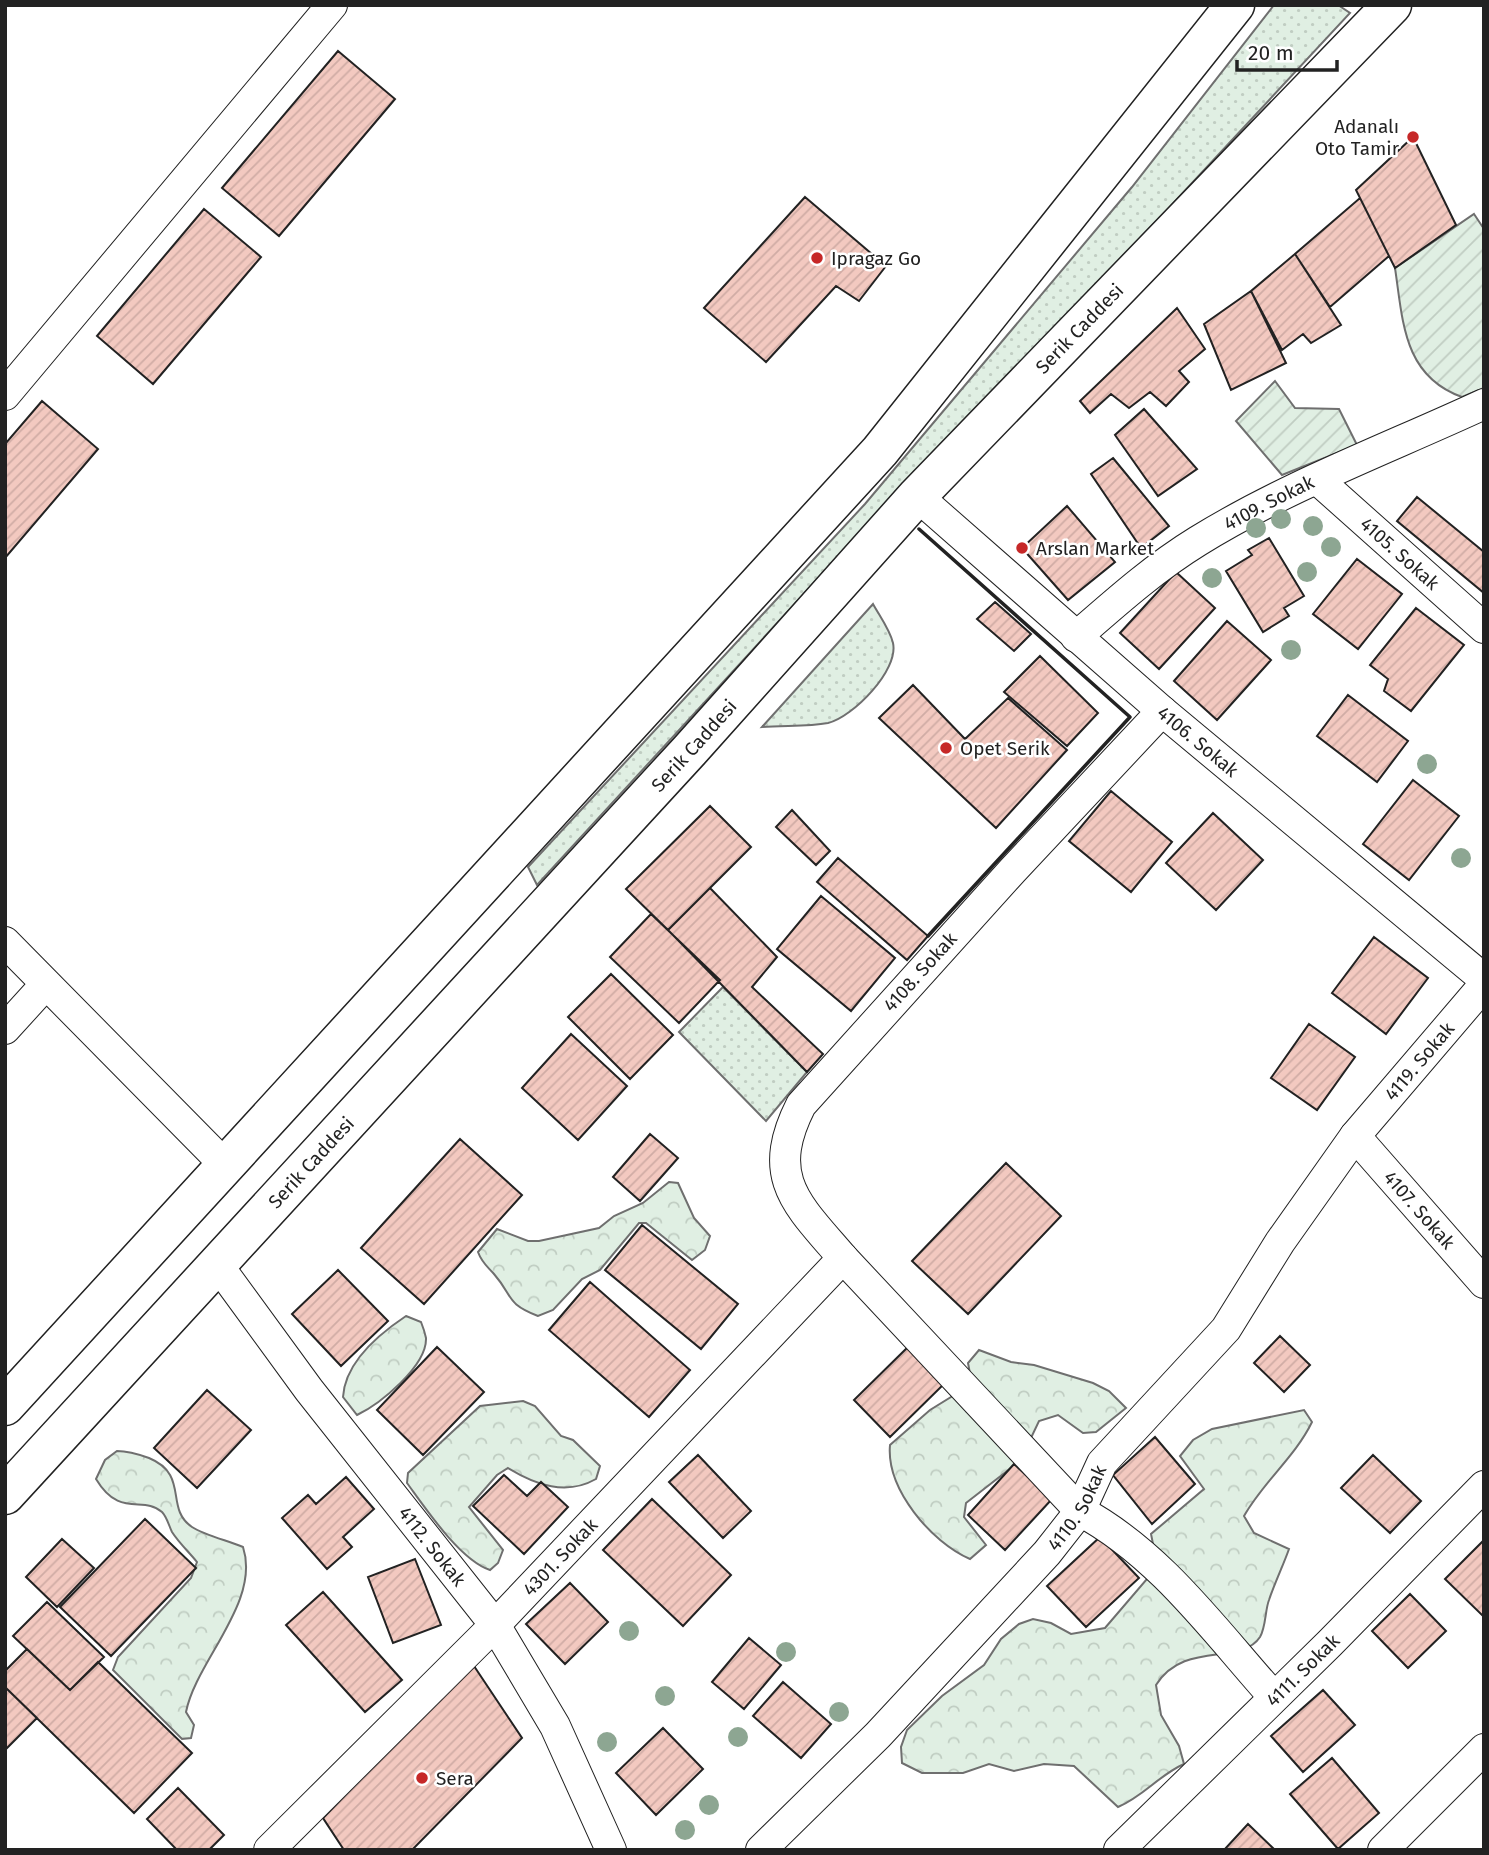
<svg xmlns="http://www.w3.org/2000/svg" width="1489" height="1855" font-family="'Fira Sans',sans-serif">
  <style>
    .grass { fill: url(#grass-dots); stroke: #6f6f6f; stroke-width: 2 }
    .forest { fill: url(#forest-crowns); stroke: #6f6f6f; stroke-width: 2 }
    .garden { fill: url(#garden-furrows); stroke: #6f6f6f; stroke-width: 2 }
    .building { fill: url(#building-hatch); stroke: #222; stroke-width: 2 }
    .lines { fill: none; stroke-linecap: round; stroke-linejoin: round }
    .street-casing { stroke: #222; stroke-width: 32 }
    .highway-casing { stroke: #222; stroke-width: 41 }
    .street { stroke: #fff; stroke-width: 30 }
    .highway { stroke: #fff; stroke-width: 38 }
    .wall { stroke: #222; stroke-width: 3.5 }
    .tree { fill: #8da692 }
    .poi-dot { fill: #c62828; stroke: #fff; stroke-width: 2.5 }
    .labels { text-anchor: middle; dominant-baseline: central; stroke-width: 5; stroke-linejoin: round; paint-order: stroke }
    .poi-label { font-size: 19px; fill: #222; stroke: #fff; text-anchor: start }
    .street-label { font-size: 19px; fill: #222; stroke: #fff }
  </style>
  <defs>
    <pattern id="grass-dots" width="8" height="8" patternUnits="userSpaceOnUse" patternTransform="scale(1.75)"><rect width="8" height="8" fill="#e0efe3"/><path d="M2 2h.1M6 6h.1" fill="none" stroke="#c0cdc2" stroke-width="1.8" stroke-linecap="round"/></pattern>
    <pattern id="forest-crowns" width="20" height="18" patternUnits="userSpaceOnUse" patternTransform="scale(1.75)"><rect width="20" height="18" fill="#e0efe3"/><path d="M2 6a3 3 0 1 1 6 0M12 15a3 3 0 1 1 6 0" fill="none" stroke="#c0cdc2"/></pattern>
    <pattern id="garden-furrows" width="10" height="10" patternUnits="userSpaceOnUse" patternTransform="scale(1.75)"><rect width="10" height="10" fill="#e0efe3"/><path d="M-1 1l2-2M0 10L10 0M9 11l2-2" fill="none" stroke="#c0cdc2"/></pattern>
    <pattern id="building-hatch" width="6" height="6" patternUnits="userSpaceOnUse" patternTransform="scale(1.75)"><rect width="6" height="6" fill="#f3c9c0"/><path d="M-1 1l2-2M0 6l6-6M5 7l2-2" fill="none" stroke="#d0aca5"/></pattern>
  </defs>
  <rect width="100%" height="100%" fill="#fff"/>
  <path class="grass" d="M 1274,5 L 1338,5 L 1350,13 L 1166,211 L 878,513 L 537,885 L 528,867 L 865,504 L 1132,187 Z
    M 873,604 C 879,615 890,630 893,643 C 899,670 853,717 828,723 C 807,727 783,725 762,727 Z
    M 723,987 L 807,1072 L 766,1121 L 679,1032 Z"/>
  <path class="forest" d="M 669,1182 L 678,1183 L 694,1218 L 710,1236 L 705,1250 L 692,1260 L 646,1223 L 639,1223 L 600,1270 L 582,1279 L 553,1310 L 538,1316 C 505,1303 514,1297 494,1274 C 487,1266 482,1263 478,1252 L 497,1229 L 528,1241 L 539,1241 L 599,1228 L 614,1216 L 643,1203 Z
    M 406,1316 L 421,1322 C 423,1327 425,1333 426,1338 C 427,1366 380,1404 357,1415 L 343,1397 C 345,1363 379,1334 406,1316 Z
    M 979,1350 L 1011,1362 L 1034,1365 L 1093,1383 L 1109,1391 L 1126,1408 L 1096,1432 L 1083,1433 L 1058,1415 L 1039,1421 L 1020,1461 L 966,1503 L 964,1517 L 986,1545 L 970,1559 C 931,1542 886,1489 890,1445 L 930,1410 L 972,1384 L 968,1363 Z
    M 523,1401 L 535,1406 L 561,1436 L 573,1440 L 600,1466 L 596,1479 C 566,1496 536,1485 508,1468 L 497,1475 L 469,1507 L 503,1550 L 498,1563 L 490,1570 C 460,1560 426,1509 407,1483 L 408,1473 L 480,1406 Z
    M 1304,1410 L 1312,1422 C 1295,1457 1264,1481 1244,1516 L 1254,1533 L 1289,1549 C 1283,1566 1275,1582 1269,1600 C 1265,1610 1266,1627 1260,1637 C 1241,1666 1184,1640 1156,1685 L 1161,1715 L 1179,1746 L 1184,1764 C 1159,1775 1144,1796 1118,1807 L 1074,1766 L 1044,1764 L 1014,1771 L 989,1764 L 963,1773 L 922,1773 L 902,1763 L 901,1747 L 907,1730 L 942,1696 L 984,1665 L 1001,1639 L 1019,1624 L 1033,1619 L 1051,1623 L 1071,1634 L 1105,1628 L 1147,1579 L 1156,1559 L 1151,1534 L 1204,1489 L 1180,1456 L 1193,1440 L 1212,1429 Z
    M 117,1451 C 129,1451 138,1454 149,1458 C 190,1475 164,1508 192,1527 C 204,1535 229,1541 243,1547 C 261,1602 196,1661 186,1712 L 194,1725 L 191,1738 L 182,1739 L 113,1670 L 118,1657 L 191,1578 L 197,1562 C 189,1552 179,1543 172,1532 C 169,1526 167,1517 162,1512 C 143,1495 120,1519 96,1479 L 105,1460 Z"/>
  <path class="garden" d="M 1474,214 L 1484,229 L 1484,388 L 1462,397 C 1403,376 1403,321 1395,268 Z
    M 1275,381 L 1295,408 L 1339,409 L 1357,445 L 1282,475 L 1236,421 Z"/>
  <path class="building" d="M 338,51 L 395,99 L 279,236 L 222,188 Z
    M 1413,137 L 1456,225 L 1395,268 L 1356,190 Z
    M 805,197 L 886,266 L 859,301 L 836,286 L 766,362 L 704,308 Z
    M 1360,198 L 1389,256 L 1330,307 L 1295,254 Z
    M 204,209 L 261,257 L 153,384 L 97,336 Z
    M 1295,254 L 1341,325 L 1311,343 L 1303,334 L 1282,350 L 1251,291 Z
    M 1251,291 L 1286,363 L 1231,390 L 1204,324 Z
    M 1177,308 L 1205,349 L 1179,371 L 1189,382 L 1166,406 L 1150,392 L 1129,408 L 1111,394 L 1090,413 L 1080,401 Z
    M 42,401 L 98,449 L 5,558 L 5,444 Z
    M 1144,409 L 1197,469 L 1158,496 L 1115,435 Z
    M 1113,458 L 1169,526 L 1141,548 L 1091,474 Z
    M 1417,497 L 1484,552 L 1484,593 L 1397,521 Z
    M 1067,506 L 1115,562 L 1068,600 L 1022,548 Z
    M 1269,538 L 1304,596 L 1284,608 L 1289,616 L 1263,632 L 1226,571 L 1252,555 L 1248,550 Z
    M 1357,559 L 1402,594 L 1358,649 L 1313,614 Z
    M 1176,572 L 1215,608 L 1159,669 L 1120,633 Z
    M 995,602 L 1031,634 L 1014,651 L 977,619 Z
    M 1416,608 L 1464,645 L 1411,711 L 1384,691 L 1388,679 L 1370,665 Z
    M 1227,621 L 1271,660 L 1217,720 L 1174,681 Z
    M 1040,656 L 1098,713 L 1067,746 L 1004,692 Z
    M 913,685 L 965,739 L 1008,698 L 1067,750 L 996,828 L 879,718 Z
    M 1348,695 L 1408,741 L 1377,782 L 1317,736 Z
    M 1413,780 L 1459,816 L 1409,880 L 1363,844 Z
    M 1111,791 L 1172,842 L 1131,892 L 1069,841 Z
    M 710,806 L 751,847 L 668,930 L 626,889 Z
    M 792,810 L 830,851 L 816,865 L 776,827 Z
    M 1213,813 L 1263,860 L 1216,910 L 1166,863 Z
    M 838,858 L 928,936 L 907,960 L 817,882 Z
    M 710,888 L 777,957 L 752,987 L 823,1054 L 807,1072 L 668,930 Z
    M 821,896 L 895,958 L 851,1011 L 777,949 Z
    M 651,914 L 720,980 L 679,1023 L 610,957 Z
    M 1374,937 L 1428,978 L 1386,1034 L 1332,993 Z
    M 611,974 L 673,1035 L 630,1079 L 568,1017 Z
    M 1309,1024 L 1355,1057 L 1317,1110 L 1271,1078 Z
    M 571,1034 L 627,1086 L 578,1140 L 522,1088 Z
    M 650,1134 L 678,1158 L 640,1201 L 613,1177 Z
    M 460,1139 L 522,1195 L 424,1304 L 361,1248 Z
    M 1006,1163 L 1061,1216 L 968,1314 L 912,1261 Z
    M 642,1225 L 738,1304 L 701,1349 L 605,1270 Z
    M 338,1270 L 388,1321 L 341,1366 L 292,1314 Z
    M 590,1282 L 690,1370 L 649,1417 L 549,1330 Z
    M 1280,1336 L 1310,1365 L 1284,1392 L 1254,1363 Z
    M 911,1344 L 947,1381 L 890,1437 L 854,1400 Z
    M 437,1347 L 484,1392 L 423,1455 L 377,1410 Z
    M 207,1390 L 251,1430 L 197,1488 L 154,1448 Z
    M 1155,1437 L 1195,1484 L 1152,1524 L 1113,1475 Z
    M 698,1455 L 751,1511 L 723,1538 L 669,1482 Z
    M 1373,1455 L 1421,1501 L 1390,1533 L 1341,1488 Z
    M 1014,1464 L 1052,1499 L 1005,1550 L 968,1515 Z
    M 504,1475 L 527,1496 L 541,1482 L 568,1507 L 524,1554 L 473,1506 Z
    M 346,1477 L 374,1509 L 343,1537 L 352,1547 L 327,1569 L 282,1518 L 308,1495 L 316,1504 Z
    M 652,1499 L 731,1575 L 683,1626 L 603,1550 Z
    M 145,1519 L 196,1568 L 111,1656 L 60,1607 Z
    M 1100,1537 L 1139,1578 L 1086,1627 L 1047,1586 Z
    M 62,1539 L 94,1568 L 57,1607 L 26,1577 Z
    M 1484,1540 L 1484,1617 L 1445,1579 Z
    M 415,1559 L 441,1625 L 393,1643 L 368,1577 Z
    M 570,1583 L 608,1622 L 565,1664 L 526,1624 Z
    M 323,1592 L 402,1680 L 365,1712 L 286,1625 Z
    M 1410,1594 L 1446,1631 L 1408,1668 L 1372,1631 Z
    M 47,1602 L 104,1657 L 70,1690 L 13,1636 Z
    M 749,1638 L 781,1665 L 744,1709 L 712,1682 Z
    M 27,1649 L 70,1690 L 98,1662 L 192,1753 L 134,1813 L 5,1687 L 5,1671 Z
    M 472,1663 L 522,1738 L 412,1850 L 344,1850 L 323,1818 Z
    M 783,1682 L 831,1724 L 801,1758 L 753,1716 Z
    M 5,1687 L 37,1718 L 5,1750 Z
    M 1323,1690 L 1355,1725 L 1303,1772 L 1271,1736 Z
    M 663,1728 L 703,1769 L 656,1815 L 616,1773 Z
    M 1332,1758 L 1379,1813 L 1338,1849 L 1290,1794 Z
    M 178,1788 L 224,1835 L 209,1850 L 177,1850 L 147,1819 Z
    M 1248,1824 L 1275,1850 L 1224,1850 Z"/>
  <g class="lines">
    <g class="street-casing">
      <g id="street">
        <path d="M 5,395 L 332,5"/>
        <path id="s1" d="M 1318,480 L 1484,628"/>
        <path id="s2" d="M 917,496 L 1162,711 L 1484,979"/>
        <path id="s3" d="M 1076,637 C 1115,603 1154,568 1198,541 C 1287,486 1389,448 1484,404"/>
        <path d="M 1162,711 L 1013,870 L 801,1105 C 764,1178 797,1204 843,1258 L 1080,1511 C 1159,1553 1214,1630 1273,1696"/>
        <path d="M 5,942 L 225,1165"/>
        <path d="M 5,1029 L 45,985"/>
        <path id="s4" d="M 1355,1136 L 1484,1283"/>
        <path id="s5" d="M 217,1264 L 309,1390 L 495,1625 L 555,1726 L 611,1850"/>
        <path id="s6" d="M 269,1850 L 495,1625 L 843,1258"/>
        <path id="s7" d="M 761,1850 L 878,1735 L 1047,1553 L 1080,1511 L 1102,1463 L 1226,1329 L 1280,1242 L 1355,1136 L 1484,985"/>
        <path id="s8" d="M 1119,1850 L 1330,1643 L 1484,1486"/>
        <path d="M 1383,1850 L 1484,1749"/>
      </g>
    </g>
    <g class="highway-casing">
      <g id="highway">
        <path d="M 5,1406 L 880,451 L 1235,5"/>
        <path id="s9" d="M 5,1495 L 690,750 L 917,496 L 1392,5"/>
      </g>
    </g>
    <use href="#street" class="street"/>
    <use href="#highway" class="highway"/>
    <path class="wall" d="M 919,529 L 1130,717 L 928,936"/>
  </g>
  <g class="tree">
    <circle cx="1281" cy="519" r="10"/>
    <circle cx="1313" cy="526" r="10"/>
    <circle cx="1256" cy="528" r="10"/>
    <circle cx="1331" cy="547" r="10"/>
    <circle cx="1307" cy="572" r="10"/>
    <circle cx="1212" cy="578" r="10"/>
    <circle cx="1291" cy="650" r="10"/>
    <circle cx="1427" cy="764" r="10"/>
    <circle cx="1461" cy="858" r="10"/>
    <circle cx="629" cy="1631" r="10"/>
    <circle cx="786" cy="1652" r="10"/>
    <circle cx="665" cy="1696" r="10"/>
    <circle cx="839" cy="1712" r="10"/>
    <circle cx="738" cy="1737" r="10"/>
    <circle cx="607" cy="1742" r="10"/>
    <circle cx="709" cy="1805" r="10"/>
    <circle cx="685" cy="1830" r="10"/>
  </g>
  <g class="poi-dot">
    <circle cx="1413" cy="137" r="7"/>
    <circle cx="817" cy="258" r="7"/>
    <circle cx="1022" cy="548" r="7"/>
    <circle cx="946" cy="748" r="7"/>
    <circle cx="422" cy="1778" r="7"/>
  </g>
  <g class="labels">
    <g class="poi-label">
      <text x="1399" y="126" text-anchor="end">Adanalı<tspan x="1399" dy="22">Oto Tamir</tspan></text>
      <text x="831" y="258">Ipragaz Go</text>
      <text x="1036" y="548">Arslan Market</text>
      <text x="960" y="748">Opet Serik</text>
      <text x="436" y="1778">Sera</text>
    </g>
    <g class="street-label">
      <text stroke="none"><textPath href="#s9" startOffset="1586">Serik Caddesi</textPath></text>
      <text stroke="none"><textPath href="#s3" startOffset="236">4109. Sokak</textPath></text>
      <text stroke="none"><textPath href="#s1" startOffset="110">4105. Sokak</textPath></text>
      <text stroke="none"><textPath href="#s2" startOffset="373">4106. Sokak</textPath></text>
      <text stroke="none"><textPath href="#s9" startOffset="1018">Serik Caddesi</textPath></text>
      <text transform="translate(920 972) rotate(-48)">4108. Sokak</text>
      <text stroke="none"><textPath href="#s7" startOffset="1032">4119. Sokak</textPath></text>
      <text stroke="none"><textPath href="#s9" startOffset="452">Serik Caddesi</textPath></text>
      <text stroke="none"><textPath href="#s4" startOffset="98">4107. Sokak</textPath></text>
      <text stroke="none"><textPath href="#s7" startOffset="467">4110. Sokak</textPath></text>
      <text stroke="none"><textPath href="#s5" startOffset="355">4112. Sokak</textPath></text>
      <text stroke="none"><textPath href="#s6" startOffset="413">4301. Sokak</textPath></text>
      <text stroke="none"><textPath href="#s8" startOffset="257">4111. Sokak</textPath></text>
    </g>
  </g>
  <rect width="1489" height="1855" fill="none" stroke="#222222" stroke-width="14"/>
  <path d="M1237 60v10h100v-10" fill="none" stroke="#222222" stroke-width="3.5"/>
  <text x="1248" y="60" font-size="21" fill="#222222" stroke="#ffffff" stroke-width="5" paint-order="stroke">20 m</text>
</svg>
